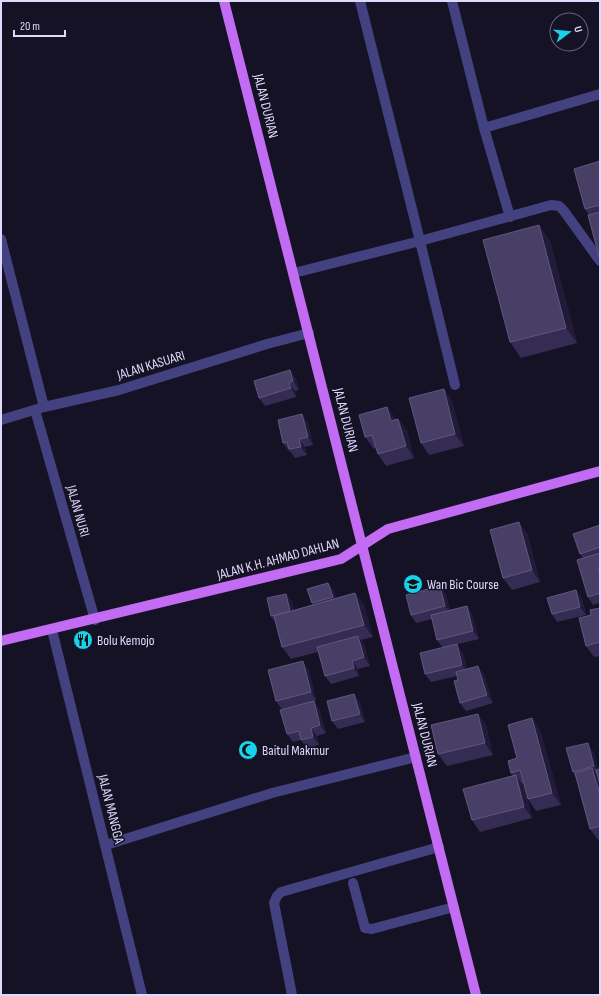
<svg xmlns="http://www.w3.org/2000/svg" width="601" height="996" font-family="'Sofia Sans Condensed',sans-serif">
  <style>
    .lines { fill: none; stroke-linecap: round; stroke-linejoin: round }
    .minor { stroke: #444181; stroke-width: 10 }
    .major { stroke: #c26bf3; stroke-width: 10 }
    .wall { fill: #352c53 }
    .shaded-wall { fill: #211a39 }
    .building { fill: #473f65; stroke: #5f577d }
    .labels { text-anchor: middle; dominant-baseline: central; stroke-width: 3; stroke-linejoin: round; paint-order: stroke }
    .street-label { font-size: 14px; fill: #dfdafc; stroke: #161226 }
    .poi-label { font-size: 14px; fill: #dfdafc; stroke: #161226; text-anchor: start }
  </style>
  <rect width="100%" height="100%" fill="#161226"/>
  <g class="lines">
    <path class="minor" d="M 452,1 L 484,128 L 510,217
      M 484,128 L 600,94
      M 1,239 L 44,407
      M 294,273 L 420,241 L 360,1
      M 455,385 L 420,241 L 551,205 L 559,206 L 564,211 L 600,261
      M 35,410 L 95,620
      M 1,420 L 44,407 L 119,390 L 267,344 L 309,333
      M 52,630 L 142,995
      M 106,845 L 272,793 L 416,757
      M 353,883 L 365,928 L 372,929 L 454,907
      M 292,995 L 274,903 L 277,896 L 281,892 L 439,847"/>
    <path class="major" d="M 224,1 L 476,995
      M 1,641 L 341,559 L 388,529 L 600,471"/>
  </g>
  <path class="wall" d="M 600,161 L 600,260 L 588,215 L 589,215 L 585,209 Z
    M 539,225 L 550,241 L 577,343 L 521,358 L 510,342 Z
    M 290,370 L 296,379 L 299,390 L 295,391 L 296,397 L 265,406 L 259,398 Z
    M 444,389 L 452,401 L 464,446 L 429,455 L 421,443 Z
    M 387,407 L 396,420 L 398,419 L 407,431 L 414,458 L 386,466 L 378,454 L 376,448 L 374,449 L 365,437 Z
    M 302,414 L 308,423 L 313,445 L 305,447 L 307,455 L 295,458 L 290,451 L 289,451 L 283,443 Z
    M 600,525 L 600,603 L 593,605 L 588,597 L 583,558 L 580,554 Z
    M 527,533 L 540,582 L 512,590 L 503,578 Z
    M 328,583 L 334,591 L 336,598 L 355,593 L 364,605 L 373,637 L 361,640 L 364,644 L 370,666 L 358,669 L 359,676 L 331,684 L 325,676 L 318,652 L 291,659 L 282,647 L 275,622 L 271,616 L 286,594 L 292,602 L 294,610 L 313,605 L 312,603 Z
    M 576,590 L 582,599 L 586,615 L 557,622 L 552,614 Z
    M 446,594 L 450,610 L 467,606 L 472,614 L 479,639 L 454,645 L 463,653 L 467,669 L 484,674 L 493,703 L 466,711 L 460,703 L 458,680 L 457,676 L 431,682 L 425,674 L 443,648 L 437,640 L 432,619 L 416,623 L 411,615 Z
    M 600,608 L 600,656 L 594,657 L 586,646 L 591,615 Z
    M 309,670 L 316,700 L 314,701 L 319,709 L 326,733 L 317,736 L 319,745 L 307,748 L 301,740 L 293,742 L 287,734 L 301,704 L 282,709 L 276,701 Z
    M 354,694 L 360,702 L 365,722 L 338,729 L 332,721 Z
    M 478,714 L 486,725 L 493,755 L 447,766 L 438,754 Z
    M 532,718 L 540,730 L 561,805 L 536,811 L 528,799 L 524,783 L 522,784 L 524,787 L 532,818 L 480,832 L 472,820 L 513,776 L 511,773 Z
    M 593,751 L 598,770 L 600,769 L 600,840 L 599,841 L 590,829 L 575,775 L 573,772 Z"/>
  <path class="shaded-wall" d="M 539,225 L 550,241 L 577,343 L 566,328 Z
    M 290,370 L 296,379 L 299,390 L 293,381 Z
    M 289,383 L 295,391 L 296,397 L 291,388 Z
    M 444,389 L 452,401 L 464,446 L 455,434 Z
    M 387,407 L 396,419 L 400,433 L 391,421 Z
    M 302,414 L 308,423 L 313,445 L 308,437 Z
    M 398,419 L 407,431 L 414,458 L 406,446 Z
    M 299,439 L 305,447 L 307,455 L 301,447 Z
    M 519,522 L 527,533 L 540,582 L 532,570 Z
    M 328,583 L 334,591 L 338,606 L 333,597 Z
    M 440,586 L 446,594 L 451,614 L 445,606 Z
    M 576,590 L 582,599 L 586,615 L 580,607 Z
    M 355,593 L 364,605 L 373,637 L 364,625 Z
    M 286,594 L 292,602 L 296,620 L 290,612 Z
    M 467,606 L 472,614 L 479,639 L 473,631 Z
    M 358,636 L 364,644 L 370,666 L 364,657 Z
    M 457,644 L 463,653 L 468,673 L 462,665 Z
    M 303,661 L 309,670 L 316,700 L 311,692 Z
    M 352,661 L 358,669 L 359,676 L 354,668 Z
    M 478,666 L 484,674 L 493,703 L 487,695 Z
    M 354,694 L 360,702 L 365,722 L 360,714 Z
    M 314,701 L 319,709 L 326,733 L 320,725 Z
    M 478,714 L 486,725 L 493,755 L 485,743 Z
    M 532,718 L 540,730 L 561,805 L 552,793 Z
    M 311,728 L 317,736 L 319,745 L 313,737 Z
    M 588,743 L 593,751 L 600,774 L 594,766 Z
    M 592,768 L 600,779 L 600,795 Z
    M 516,775 L 524,787 L 532,818 L 524,807 Z"/>
  <path class="building" d="M 600,161 L 600,205 L 585,209 L 574,169 Z
    M 600,212 L 600,260 L 588,215 Z
    M 539,225 L 566,328 L 510,342 L 483,240 Z
    M 290,370 L 293,381 L 289,383 L 291,388 L 259,398 L 254,381 Z
    M 444,389 L 455,434 L 421,443 L 409,398 Z
    M 387,407 L 391,421 L 398,419 L 406,446 L 378,454 L 372,435 L 365,437 L 359,415 Z
    M 302,414 L 308,437 L 299,439 L 301,447 L 289,449 L 287,442 L 283,443 L 278,420 Z
    M 519,522 L 532,570 L 503,578 L 490,530 Z
    M 600,525 L 600,547 L 580,554 L 573,534 Z
    M 600,553 L 600,568 L 598,568 L 600,575 L 600,593 L 588,597 L 577,560 Z
    M 328,583 L 333,597 L 312,603 L 307,589 Z
    M 440,586 L 445,606 L 411,615 L 406,595 Z
    M 576,590 L 580,607 L 552,614 L 547,598 Z
    M 355,593 L 364,625 L 282,647 L 274,616 Z
    M 286,594 L 290,611 L 271,616 L 267,598 Z
    M 467,606 L 473,631 L 437,640 L 431,615 Z
    M 600,608 L 600,642 L 586,646 L 579,618 L 591,615 L 590,610 Z
    M 358,636 L 364,657 L 352,661 L 354,668 L 325,676 L 317,647 Z
    M 457,644 L 462,665 L 425,674 L 420,653 Z
    M 303,661 L 311,692 L 276,701 L 268,670 Z
    M 478,666 L 487,695 L 460,703 L 454,681 L 458,680 L 456,672 Z
    M 354,694 L 360,714 L 332,721 L 327,701 Z
    M 314,701 L 320,725 L 311,728 L 313,737 L 301,740 L 299,731 L 287,734 L 280,710 Z
    M 478,714 L 485,743 L 438,754 L 431,725 Z
    M 532,718 L 552,793 L 528,799 L 520,770 L 511,773 L 508,761 L 517,758 L 508,725 Z
    M 588,743 L 594,766 L 573,772 L 566,748 Z
    M 592,768 L 600,794 L 600,826 L 590,829 L 575,773 Z
    M 600,769 L 600,785 L 596,770 Z
    M 516,775 L 524,807 L 472,820 L 463,789 Z"/>
  <defs>
    <g id="school-disc" transform="scale(1)"><circle r="9.5" fill="#17d2eb" stroke="#161226"/><path d="M0-5L7-2L0 1L-7-2ZM-4 1L0 2.5L4 1V4Q0 6-4 4Z" fill="#111"/></g>
    <g id="restaurant-disc" transform="scale(1)"><circle r="9.5" fill="#17d2eb" stroke="#161226"/><path d="M-5-6h1v4h1v-4h1v4h1v-4h1v5L-1.5 .5V6h-2V.5L-5-1ZM5-6V6H3V1.5H1.5Q1.5-4 5-6Z" fill="#111"/></g>
    <g id="mosque-disc" transform="scale(1)"><circle r="9.5" fill="#17d2eb" stroke="#161226"/><path d="M3.5-4.9A6 6 0 1 0 3.5 4.9A5 5 0 1 1 3.5-4.9Z" fill="#111"/></g>
  </defs>
  <g fill-rule="evenodd">
    <use href="#school-disc" x="413" y="584"/>
    <use href="#restaurant-disc" x="83" y="640"/>
    <use href="#mosque-disc" x="248" y="750"/>
  </g>
  <g class="labels">
    <g class="street-label">
      <text transform="translate(266 106) rotate(76)">JALAN DURIAN</text>
      <text transform="translate(151 365) rotate(-17)">JALAN KASUARI</text>
      <text transform="translate(346 420) rotate(76)">JALAN DURIAN</text>
      <text transform="translate(78 511) rotate(74)">JALAN NURI</text>
      <text transform="translate(278 559) rotate(-15)">JALAN K.H. AHMAD DAHLAN</text>
      <text transform="translate(425 735) rotate(76)">JALAN DURIAN</text>
      <text transform="translate(111 809) rotate(76)">JALAN MANGGA</text>
    </g>
    <g class="poi-label">
      <text x="427" y="584">Wan Bic Course</text>
      <text x="97" y="640">Bolu Kemojo</text>
      <text x="262" y="750">Baitul Makmur</text>
    </g>
  </g>
  <rect width="601" height="996" fill="none" stroke="#dfdafc" stroke-width="4"/>
  <g transform="translate(569 32) rotate(74)"><circle r="19" fill="#161226" stroke="#66627c"/>
  <path d="M0-3L7 15L0 10L-7 15Z" fill="#17d2eb"/>
  <text y="-6" font-size="11" font-weight="bold" text-anchor="middle" fill="#dfdafc">U</text>
  </g>
  <path d="M14 30v6h51v-6" fill="none" stroke="#dfdafc" stroke-width="2"/>
  <text x="20" y="30" font-size="12" fill="#dfdafc" stroke="#161226" stroke-width="3" paint-order="stroke">20 m</text>
</svg>
